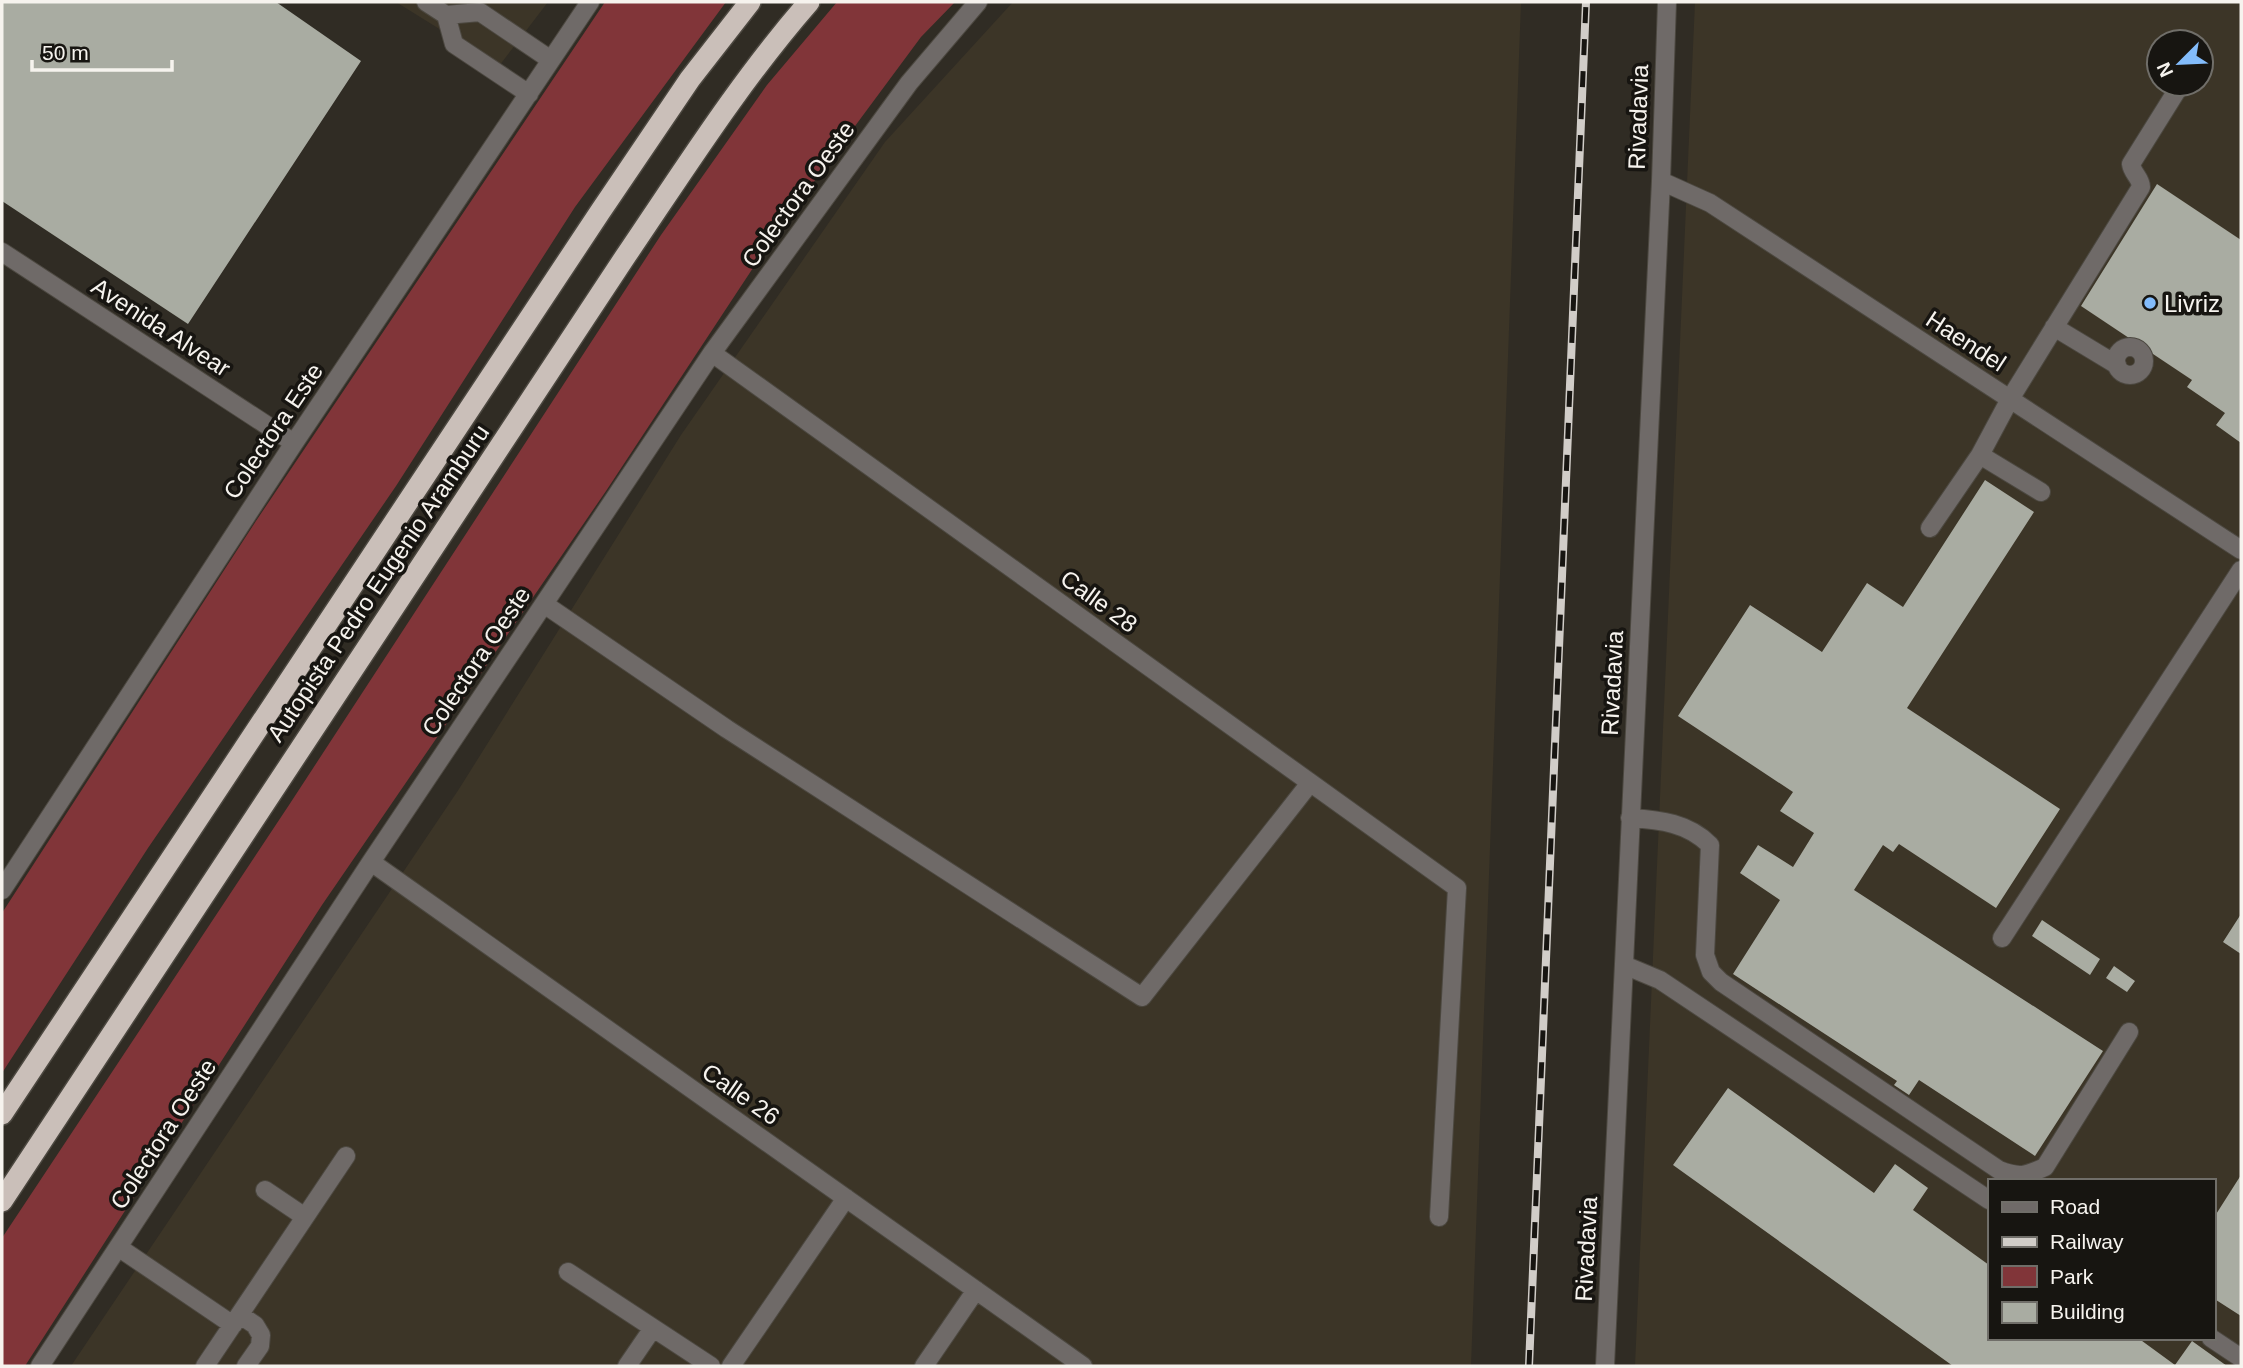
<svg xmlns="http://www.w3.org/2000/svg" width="2243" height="1368" font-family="Arial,sans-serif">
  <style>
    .built { fill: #3c3527; fill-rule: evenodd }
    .green { fill: #813539 }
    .building { fill: #a9aca2 }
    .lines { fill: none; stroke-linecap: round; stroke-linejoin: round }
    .minor-casing { stroke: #4c4840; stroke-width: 20 }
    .highway-casing { stroke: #4c4840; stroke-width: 24 }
    .minor { stroke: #6f6a68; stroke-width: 18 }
    .highway { stroke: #cabfb9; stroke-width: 21 }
    .rail-casing { stroke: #d1cdc8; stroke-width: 8 }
    .rail { stroke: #171511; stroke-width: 5; stroke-dasharray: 16; stroke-linecap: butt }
    .poi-dot { fill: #83bcfb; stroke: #171511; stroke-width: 2.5 }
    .labels { text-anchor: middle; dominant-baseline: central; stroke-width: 7; stroke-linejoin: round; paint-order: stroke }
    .street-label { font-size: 24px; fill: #f6f3ee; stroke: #171511 }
    .poi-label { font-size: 24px; fill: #f6f3ee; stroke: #171511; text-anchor: start }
  </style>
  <rect width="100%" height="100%" fill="#302c24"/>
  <path class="built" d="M 396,2 L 548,2 L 499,66 Z
    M 1013,2 L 1521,2 L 1471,1366 L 71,1366 L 459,789 L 681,435 L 885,142 Z
    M 1695,2 L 2241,2 L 2241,1366 L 1635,1366 ZM 2159,42 L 2201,42 L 2201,84 L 2159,84 ZM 1989,1181 L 2213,1181 L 2213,1338 L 1989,1338 Z"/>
  <path class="green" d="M 605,2 L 726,2 L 575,207 L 396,486 L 148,848 L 2,1073 L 2,913 L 256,521 Z
    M 837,2 L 955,2 L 921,37 L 778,230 L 606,491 L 322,905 L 25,1366 L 2,1366 L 2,1238 L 291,802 L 661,235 L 767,85 Z"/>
  <path class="building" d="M 2,2 L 276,2 L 361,61 L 188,324 L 2,201 Z
    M 2157,184 L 2241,240 L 2241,443 L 2216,425 L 2225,413 L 2187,387 L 2192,380 L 2081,306 Z
    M 1985,480 L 2034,512 L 1907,708 L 2060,809 L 1996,908 L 1899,844 L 1893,852 L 1883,845 L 1854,890 L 2103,1051 L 2035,1156 L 1919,1080 L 1909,1095 L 1894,1085 L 1897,1081 L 1733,974 L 1780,900 L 1740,873 L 1758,845 L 1793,867 L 1814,833 L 1780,811 L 1793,792 L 1678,716 L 1750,605 L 1822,652 L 1867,583 L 1903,607 Z
    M 2241,914 L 2241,954 L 2223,942 Z
    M 2042,920 L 2100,959 L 2090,975 L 2032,936 Z
    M 2114,966 L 2135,981 L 2127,992 L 2106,978 Z
    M 1728,1088 L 1874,1193 L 1895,1164 L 1928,1188 L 1913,1210 L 1989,1265 L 1989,1338 L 2138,1338 L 2175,1365 L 2192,1341 L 2227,1366 L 1953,1366 L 1673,1165 Z
    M 2241,1175 L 2241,1316 L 2213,1298 L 2213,1219 Z"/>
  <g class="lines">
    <g class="minor-casing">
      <path id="minor" d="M 426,2 L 446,15 L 480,12 L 551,60
        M 446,15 L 454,44 L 529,94
        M 1661,181 L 1710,203 L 2241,550
        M 2,252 L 294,443
        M 2054,327 L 2117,365
        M2116 361a14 14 0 1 1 28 0a14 14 0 1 1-28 0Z
        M 712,353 L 1457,888 L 1439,1217
        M 1980,455 L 2041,492
        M 1930,528 L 1980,455 L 2010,399 L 2141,187 C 2141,178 2132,173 2131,164 L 2181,84
        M 544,604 L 727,729 L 1142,997 L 1310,783
        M 1630,818 C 1661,820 1688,823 1710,845 L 1705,955 L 1711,972 L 1721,982 L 1999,1170 C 2020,1178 2025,1176 2045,1167 L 2129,1032
        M 371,862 L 1083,1366
        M 2,890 L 294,443 L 590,2
        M 2002,938 L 2241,570
        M 1624,965 L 1660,980 L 1989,1200
        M 265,1190 L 305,1217
        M 118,1247 L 233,1325
        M 568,1272 L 711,1366
        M 240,1315 L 255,1325 L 261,1335 L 260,1346 L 246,1366
        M 2211,1338 L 2241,1358
        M 40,1366 L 371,862 L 712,353 L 909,83 L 978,2
        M 205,1366 L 346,1156
        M 627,1366 L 653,1328
        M 731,1366 L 846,1198
        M 924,1366 L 976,1290
        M 1605,1366 L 1661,181 L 1667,2"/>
    </g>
    <g class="highway-casing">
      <path id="highway" d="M 2,1114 L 600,212 L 690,79 L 750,2
        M 2,1201 L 625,257 C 684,170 740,81 809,2"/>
    </g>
    <use href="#minor" class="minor"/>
    <use href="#highway" class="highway"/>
    <g class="rail-casing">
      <path id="rail" d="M 1529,1366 L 1586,2"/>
    </g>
    <use href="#rail" class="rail"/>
  </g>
  <circle class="poi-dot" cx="2150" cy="303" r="7"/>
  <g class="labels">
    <g class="street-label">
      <text transform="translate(1638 117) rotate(-88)">Rivadavia</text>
      <text transform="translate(798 194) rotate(-54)">Colectora Oeste</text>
      <text transform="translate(161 327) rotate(33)">Avenida Alvear</text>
      <text transform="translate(1966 341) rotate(33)">Haendel</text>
      <text transform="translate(273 431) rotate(-56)">Colectora Este</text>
      <text transform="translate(378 583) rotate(-56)">Autopista Pedro Eugenio Aramburu</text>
      <text transform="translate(1099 601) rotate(36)">Calle 28</text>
      <text transform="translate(476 661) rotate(-56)">Colectora Oeste</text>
      <text transform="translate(1612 683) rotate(-87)">Rivadavia</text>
      <text transform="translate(741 1094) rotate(35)">Calle 26</text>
      <text transform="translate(163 1134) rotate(-57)">Colectora Oeste</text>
      <text transform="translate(1586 1249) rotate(-87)">Rivadavia</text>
    </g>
    <g class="poi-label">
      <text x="2164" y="303">Livriz</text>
    </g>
  </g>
  <rect width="2243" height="1368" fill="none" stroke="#f6f3ee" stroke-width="7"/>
  <rect x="1988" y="1179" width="228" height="161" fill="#171511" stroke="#706e69" stroke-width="2"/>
  <rect x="2002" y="1202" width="35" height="10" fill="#6f6a68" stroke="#706e69" stroke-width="2"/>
  <text x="2050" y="1214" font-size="21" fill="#f6f3ee">Road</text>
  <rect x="2002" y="1237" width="35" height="10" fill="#d1cdc8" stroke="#706e69" stroke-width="2"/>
  <text x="2050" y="1249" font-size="21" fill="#f6f3ee">Railway</text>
  <rect x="2002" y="1266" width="35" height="21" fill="#813539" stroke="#706e69" stroke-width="2"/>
  <text x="2050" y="1284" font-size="21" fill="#f6f3ee">Park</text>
  <rect x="2002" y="1302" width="35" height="21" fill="#a9aca2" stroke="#706e69" stroke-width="2"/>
  <text x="2050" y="1319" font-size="21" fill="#f6f3ee">Building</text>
  <g transform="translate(2180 63) rotate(246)"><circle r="33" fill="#171511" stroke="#706e69" stroke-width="2"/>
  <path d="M0-5L12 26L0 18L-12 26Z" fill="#83bcfb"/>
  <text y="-10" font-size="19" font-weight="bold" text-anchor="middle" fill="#f6f3ee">N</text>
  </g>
  <path d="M32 60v10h140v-10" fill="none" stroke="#f6f3ee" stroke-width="3.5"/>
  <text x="42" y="60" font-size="21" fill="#f6f3ee" stroke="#171511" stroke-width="5" paint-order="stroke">50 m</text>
</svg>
